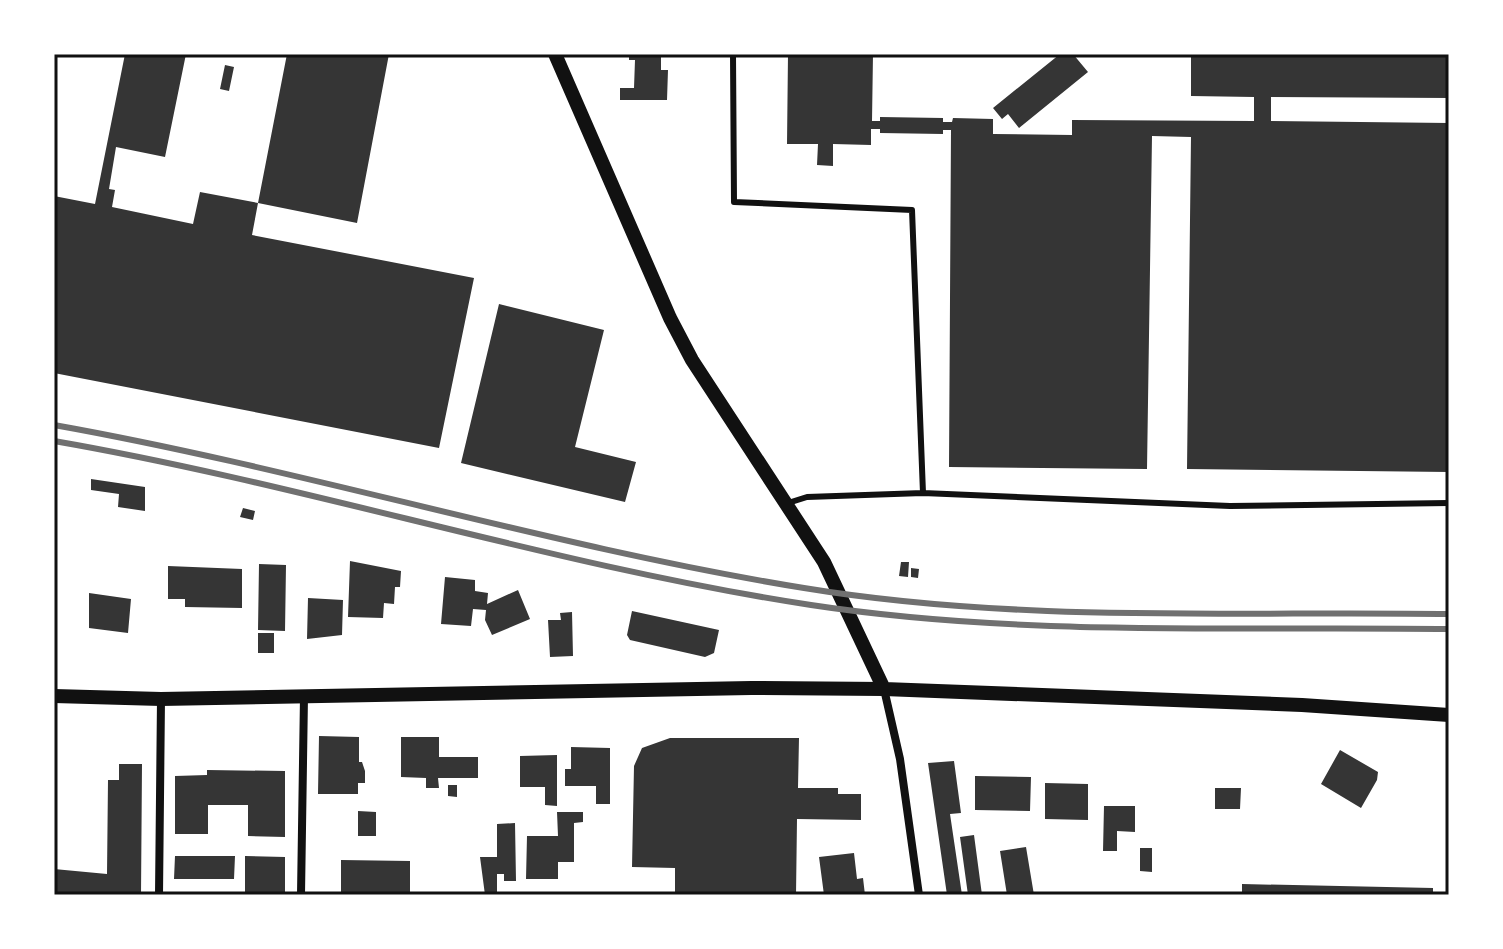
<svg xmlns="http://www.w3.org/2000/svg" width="1503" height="949" font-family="Karla,sans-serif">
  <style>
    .building { fill: #353535 }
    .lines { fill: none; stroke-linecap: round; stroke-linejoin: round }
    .service { stroke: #111; stroke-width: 6 }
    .minor { stroke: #111; stroke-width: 8 }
    .tertiary { stroke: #111; stroke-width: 14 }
    .rail { stroke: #707070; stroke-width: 6 }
    .neatline { fill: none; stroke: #111; stroke-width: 3 }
  </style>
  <rect width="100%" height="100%" fill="#fff"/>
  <path class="building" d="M 125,54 L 186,54 L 165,157 L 116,147 L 109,189 L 115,190 L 112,207 L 193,224 L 200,192 L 258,203 L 287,54 L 389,54 L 357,223 L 258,203 L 252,235 L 474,278 L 439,448 L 54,373 L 54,196 L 95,204 Z
    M 629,54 L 661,54 L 661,70 L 668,70 L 667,100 L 620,100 L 620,88 L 634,88 L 635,60 L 629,60 Z
    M 788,54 L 873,54 L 872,121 L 880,121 L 880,117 L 943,118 L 943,122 L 952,122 L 953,118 L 993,119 L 993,134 L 1072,135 L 1072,120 L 1254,121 L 1254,97 L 1191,96 L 1191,54 L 1449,54 L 1449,98 L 1271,97 L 1271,121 L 1449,123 L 1449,472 L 1187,469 L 1191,137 L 1152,136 L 1147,469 L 949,467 L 951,130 L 943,130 L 943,134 L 880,133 L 880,129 L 871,129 L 871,145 L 833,144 L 833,166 L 817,165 L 818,144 L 787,144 Z
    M 1060,54 L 1073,54 L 1088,72 L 1019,128 L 1008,114 L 1002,119 L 993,108 Z
    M 225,65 L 234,67 L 229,91 L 220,89 Z
    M 499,304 L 604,330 L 575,447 L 636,462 L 625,502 L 461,463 Z
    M 91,479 L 145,487 L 145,511 L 118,507 L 119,494 L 91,490 Z
    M 243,508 L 255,511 L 253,520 L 240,517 Z
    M 350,561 L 401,571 L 400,587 L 395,587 L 394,604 L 384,603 L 383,618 L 348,617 Z
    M 901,562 L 909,562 L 908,577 L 899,576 Z
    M 259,564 L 286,565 L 285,631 L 258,630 Z
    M 168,566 L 242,569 L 242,608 L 185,607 L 185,599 L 168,599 Z
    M 911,568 L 919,569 L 918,578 L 911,577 Z
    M 445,577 L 475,580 L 475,591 L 488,593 L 487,604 L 518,590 L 530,619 L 492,635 L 485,620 L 486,610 L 473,609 L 471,626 L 441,624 Z
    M 89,593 L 131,599 L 128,633 L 89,628 Z
    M 308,598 L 343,600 L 342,635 L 307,639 Z
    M 632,611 L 719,630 L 714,653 L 705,657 L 630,640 L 627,635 Z
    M 572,612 L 573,656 L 550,657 L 548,620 L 561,620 L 560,613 Z
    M 258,633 L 274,633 L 274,653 L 258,653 Z
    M 319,736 L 359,737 L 359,762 L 362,762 L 365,771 L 365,783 L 358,783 L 358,794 L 318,794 Z
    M 401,737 L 439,737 L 439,757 L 478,757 L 478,778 L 438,778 L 439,788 L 426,788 L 426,778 L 401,777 Z
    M 670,738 L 799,738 L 798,788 L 838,788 L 838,794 L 861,794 L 861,820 L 797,819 L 796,895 L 675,895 L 675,868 L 632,867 L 634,766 L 642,748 Z
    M 571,747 L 610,748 L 610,804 L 596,804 L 596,786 L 565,786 L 565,769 L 571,769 Z
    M 1340,750 L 1378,772 L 1377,780 L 1361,808 L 1321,784 Z
    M 557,755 L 557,806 L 545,805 L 545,787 L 520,787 L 520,756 Z
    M 954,761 L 961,813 L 950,814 L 962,895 L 947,895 L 928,763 Z
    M 119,764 L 142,764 L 141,895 L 54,895 L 54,869 L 107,874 L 108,780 L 119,780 Z
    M 207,770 L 285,771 L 285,837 L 248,836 L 248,805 L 208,805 L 208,834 L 175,834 L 175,776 L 207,775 Z
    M 975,776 L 1031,777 L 1030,811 L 975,810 Z
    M 1045,783 L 1088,784 L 1088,820 L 1045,819 Z
    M 448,785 L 457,785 L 457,797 L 448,796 Z
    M 1215,788 L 1241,788 L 1240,809 L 1215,809 Z
    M 1104,806 L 1135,806 L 1135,832 L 1117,831 L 1117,851 L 1103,851 Z
    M 358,811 L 376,812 L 376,836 L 358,836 Z
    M 557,812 L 583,812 L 583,822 L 574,823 L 574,862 L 558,862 L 558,879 L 526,879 L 527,836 L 558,836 Z
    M 515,823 L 516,881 L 504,881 L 504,874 L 497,874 L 497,895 L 485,895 L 480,857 L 497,857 L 497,824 Z
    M 974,835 L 982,895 L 968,895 L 960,837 Z
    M 1026,847 L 1034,895 L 1007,895 L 1000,851 Z
    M 1140,848 L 1152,848 L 1152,872 L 1140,871 Z
    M 854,853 L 857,879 L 863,878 L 865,895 L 824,895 L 819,857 Z
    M 175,856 L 235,856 L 234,879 L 174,879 Z
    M 245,856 L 285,857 L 285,895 L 245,895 Z
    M 341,860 L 410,861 L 410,895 L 341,895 Z
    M 1242,884 L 1433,888 L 1433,895 L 1242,895 Z"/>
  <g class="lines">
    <path class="service" d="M 733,54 L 734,202 L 912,210 L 923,493 L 807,497 L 788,503
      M 923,493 L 1230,506 L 1449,503"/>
    <path class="minor" d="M 884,689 L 900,759 L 919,895
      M 159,895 L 161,699
      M 301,895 L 304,696"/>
    <path class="tertiary" d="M 555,54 L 670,318 L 692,360 L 824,562 L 884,689
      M 54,696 L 161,699 L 751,688 L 884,689 L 1302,705 L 1449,715"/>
    <path class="rail" d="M 54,425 C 306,470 551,547 804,588 C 1016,623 1235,611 1449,614
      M 54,441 C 308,485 555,566 811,605 C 1021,637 1237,626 1449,629"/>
  </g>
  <rect width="1503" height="949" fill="none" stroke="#ffffff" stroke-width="112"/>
  <rect x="56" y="56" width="1391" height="837" class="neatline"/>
</svg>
